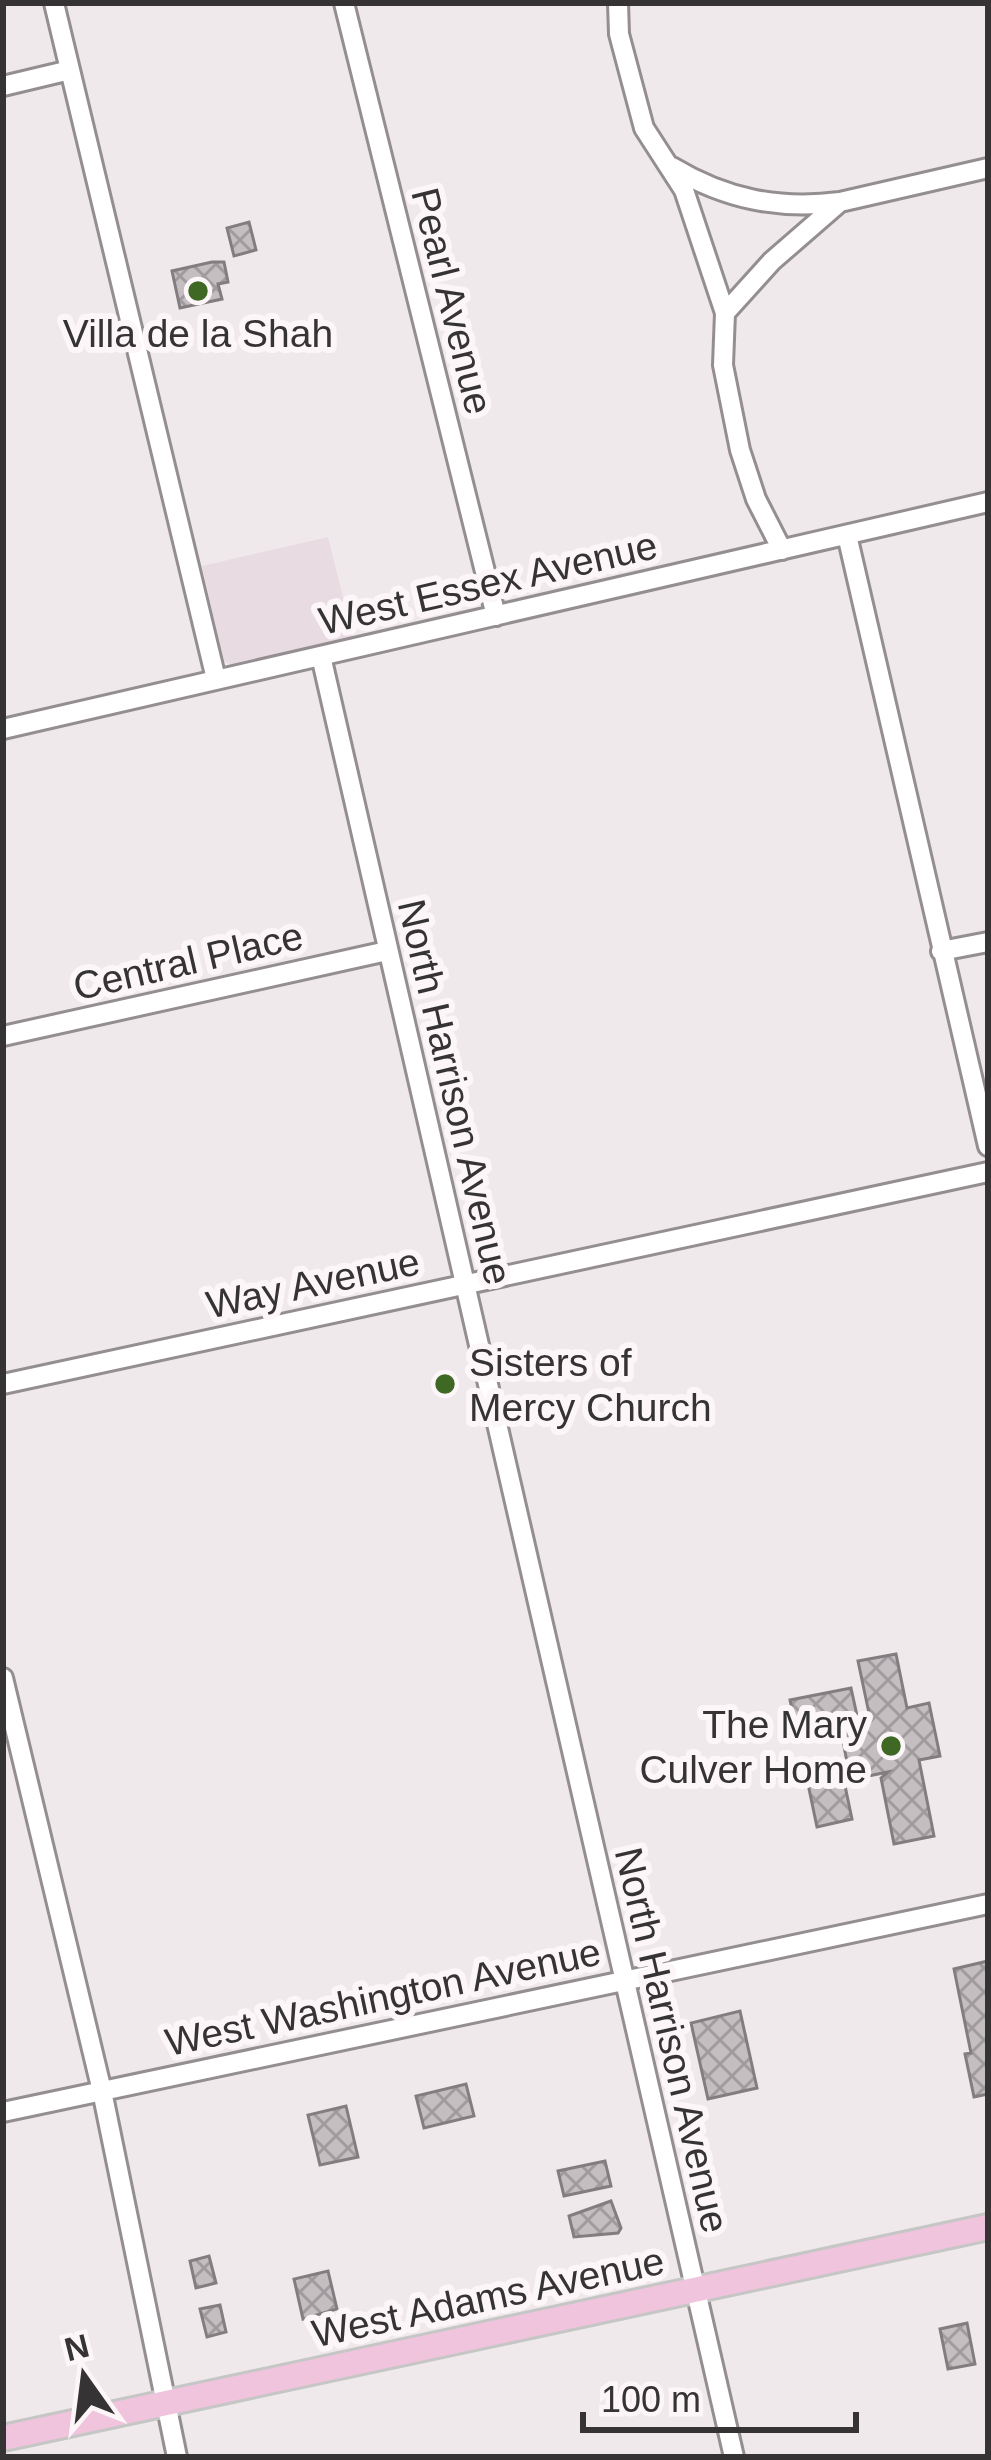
<svg xmlns="http://www.w3.org/2000/svg" width="991" height="2460" font-family="Arial,sans-serif">
  <style>
    .built { fill: #e9dbe2 }
    .building { fill: url(#building-cross-hatch); stroke: #837d80; stroke-width: 3 }
    .lines { fill: none; stroke-linecap: round; stroke-linejoin: round }
    .minor-casing { stroke: #948e91; stroke-width: 24 }
    .major-casing { stroke: #c6c6c6; stroke-width: 30 }
    .minor { stroke: #fff; stroke-width: 18 }
    .major { stroke: #efc4dc; stroke-width: 24 }
    .poi-dot { fill: #3e6824; stroke: #fcf6f9; stroke-width: 4.5 }
    .labels { text-anchor: middle; dominant-baseline: central; stroke-width: 12; stroke-linejoin: round; paint-order: stroke }
    .street-label { font-size: 39px; fill: #353334; stroke: #fcf6f9 }
    .poi-label { font-size: 39px; fill: #353334; stroke: #fcf6f9 }
  </style>
  <defs>
    <pattern id="building-cross-hatch" width="8" height="8" patternUnits="userSpaceOnUse" patternTransform="scale(3)"><rect width="8" height="8" fill="#c4bec1"/><path d="M0 0l8 8M0 8l8-8" fill="none" stroke="#a09b9e"/></pattern>
  </defs>
  <rect width="100%" height="100%" fill="#efe9ec"/>
  <path class="built" d="M 328,537 L 353,637 L 232,665 L 224,661 L 202,566 Z"/>
  <path class="building" d="M 249,222 L 256,250 L 234,256 L 227,228 Z
    M 212,262 L 224,262 L 228,282 L 218,284 L 222,299 L 180,308 L 172,271 Z
    M 896,1654 L 907,1708 L 929,1703 L 940,1756 L 919,1760 L 934,1836 L 894,1844 L 881,1778 L 888,1772 L 844,1781 L 852,1819 L 817,1827 L 804,1765 L 839,1758 L 841,1768 L 848,1767 L 840,1726 L 797,1735 L 790,1700 L 851,1688 L 858,1720 L 870,1718 L 858,1661 Z
    M 988,1961 L 988,2094 L 974,2097 L 965,2054 L 971,2053 L 954,1969 Z
    M 740,2011 L 757,2088 L 708,2099 L 691,2023 Z
    M 466,2084 L 474,2116 L 424,2128 L 416,2096 Z
    M 346,2106 L 358,2157 L 320,2165 L 308,2115 Z
    M 605,2161 L 611,2186 L 564,2196 L 558,2171 Z
    M 611,2201 L 621,2228 L 618,2233 L 574,2237 L 569,2216 Z
    M 209,2256 L 216,2283 L 196,2288 L 190,2261 Z
    M 328,2271 L 337,2309 L 303,2319 L 294,2279 Z
    M 220,2305 L 226,2332 L 207,2337 L 200,2309 Z
    M 967,2323 L 975,2364 L 948,2369 L 940,2329 Z"/>
  <g class="lines">
    <g class="minor-casing">
      <path id="minor" d="M 54,3 L 216,679
        M 344,3 L 496,616
        M 618,3 L 619,34 L 644,128 L 684,190 L 725,313 L 723,365 L 740,450 L 756,499 L 782,550
        M 3,86 L 70,70
        M 672,167 C 725,199 779,210 840,202
        M 725,313 L 772,261 L 840,202 L 988,168
        M 847,535 L 988,1146
        M 321,656 L 734,2457
        M 3,729 L 988,502
        M 941,951 L 988,942
        M 3,1036 L 387,951
        M 3,1384 L 988,1172
        M 3,1678 L 102,2091 L 177,2457
        M 3,2112 L 988,1904"/>
    </g>
    <g class="major-casing">
      <path id="major" d="M 3,2438 L 988,2227"/>
    </g>
    <use href="#minor" class="minor"/>
    <use href="#major" class="major"/>
  </g>
  <g class="poi-dot">
    <circle cx="198" cy="291" r="12"/>
    <circle cx="445" cy="1384" r="12"/>
    <circle cx="891" cy="1746" r="12"/>
  </g>
  <g class="labels">
    <g class="street-label">
      <text transform="translate(452 301) rotate(76)">Pearl Avenue</text>
      <text transform="translate(488 583) rotate(-13)">West Essex Avenue</text>
      <text transform="translate(188 961) rotate(-13)">Central Place</text>
      <text transform="translate(455 1092) rotate(77)">North Harrison Avenue</text>
      <text transform="translate(313 1283) rotate(-12)">Way Avenue</text>
      <text transform="translate(383 1997) rotate(-12)">West Washington Avenue</text>
      <text transform="translate(672 2040) rotate(77)">North Harrison Avenue</text>
      <text transform="translate(488 2297) rotate(-12)">West Adams Avenue</text>
    </g>
    <g class="poi-label">
      <text x="198" y="333">Villa de la Shah</text>
      <text x="469" y="1362" text-anchor="start">Sisters of<tspan x="469" dy="45">Mercy Church</tspan></text>
      <text x="867" y="1724" text-anchor="end">The Mary<tspan x="867" dy="45">Culver Home</tspan></text>
    </g>
  </g>
  <rect width="991" height="2460" fill="none" stroke="#353334" stroke-width="12"/>
  <g transform="translate(84 2376) rotate(346)" stroke="#fcf6f9" stroke-width="9" paint-order="stroke">
  <path d="M0-9L21 45L0 30L-21 45Z" fill="#353334"/>
  <text y="-18" font-size="33" font-weight="bold" text-anchor="middle" fill="#353334">N</text>
  </g>
  <path d="M583 2412v18h273v-18" fill="none" stroke="#353334" stroke-width="6"/>
  <text x="601" y="2412" font-size="36" fill="#353334" stroke="#fcf6f9" stroke-width="9" paint-order="stroke">100 m</text>
</svg>
